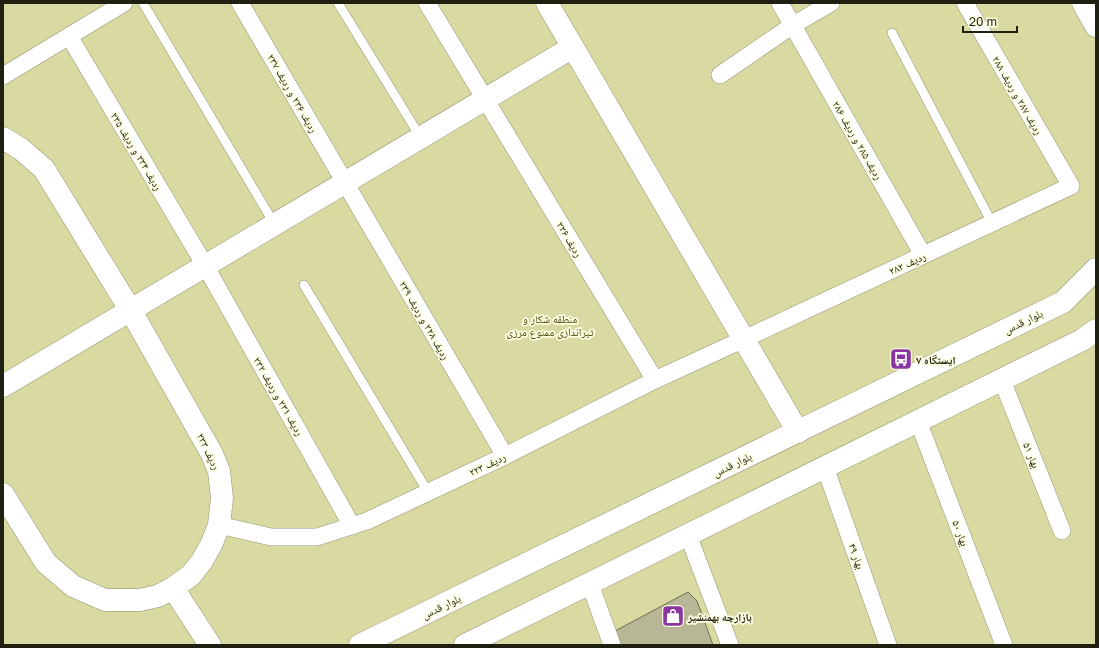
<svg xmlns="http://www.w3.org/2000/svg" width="1099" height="648" font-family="'Golos Text','Noto Naskh Arabic',sans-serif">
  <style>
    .green { fill: #d9daa1 }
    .building { fill: #b7b795; stroke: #6f6f50 }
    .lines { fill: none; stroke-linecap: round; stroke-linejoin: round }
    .lane-casing { stroke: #939473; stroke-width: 10 }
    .street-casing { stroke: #939473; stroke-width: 18 }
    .secondary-casing { stroke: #939473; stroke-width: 23 }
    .primary-casing { stroke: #939473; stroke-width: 23 }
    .lane { stroke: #fff; stroke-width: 9 }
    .street { stroke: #fff; stroke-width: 17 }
    .secondary { stroke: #fff; stroke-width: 22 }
    .primary { stroke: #fff; stroke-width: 22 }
    .labels { text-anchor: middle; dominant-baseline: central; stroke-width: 3.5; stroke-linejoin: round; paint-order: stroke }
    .street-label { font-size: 11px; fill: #1f1f12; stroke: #feffe2 }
    .park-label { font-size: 11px; fill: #474600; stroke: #feffe2 }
    .poi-label { font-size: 11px; font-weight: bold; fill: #1f1f12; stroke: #feffe2; text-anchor: start }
  </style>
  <rect width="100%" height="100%" fill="#f1f2cf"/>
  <path class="green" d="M 3,3 L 1096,3 L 1096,645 L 3,645 Z"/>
  <path class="building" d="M 688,592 L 697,601 L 713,645 L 620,645 L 615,631 Z"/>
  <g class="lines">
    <g class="lane-casing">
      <path id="lane" d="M 143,3 L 275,225
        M 338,3 L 421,138
        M 892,33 L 992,223
        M 304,285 L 428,492"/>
    </g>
    <g class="street-casing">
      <path id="street" d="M 240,3 L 505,456
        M 427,3 L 655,380
        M 780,3 L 923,255
        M 69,36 L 206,267 L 352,526
        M 720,75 L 793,25 L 831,3
        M 3,76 L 124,3
        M 1002,380 L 1062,531
        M 918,421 L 1004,645
        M 825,467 L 888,645
        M 219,525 L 271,537 L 317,537 L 367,521 L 505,456 L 655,380 L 744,339 L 1071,186 L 965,3
        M 688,535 L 730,645
        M 590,584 L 612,645"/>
    </g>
    <g class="secondary-casing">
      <path id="secondary" d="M 547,3 L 798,432
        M 1083,3 L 1096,26
        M 3,138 L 21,149 L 44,169 L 131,311 L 212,454 L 219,471 L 222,498 L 219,525 L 212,543 L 202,561 L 191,575 L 173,588 L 158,596 L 140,600 L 105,600 L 73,586 L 46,563 L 3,494
        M 3,386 L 573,47
        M 173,588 L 210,645"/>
    </g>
    <g class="primary-casing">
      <path id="primary" d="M 360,645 L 1063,302 L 1096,269
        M 465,645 L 1082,340 L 1096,330"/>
    </g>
    <use href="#lane" class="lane"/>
    <use href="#street" class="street"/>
    <use href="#secondary" class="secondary"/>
    <use href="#primary" class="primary"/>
  </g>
  <defs>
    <g id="bus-square" transform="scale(1.15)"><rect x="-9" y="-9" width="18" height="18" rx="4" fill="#8b35a2" stroke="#feffe2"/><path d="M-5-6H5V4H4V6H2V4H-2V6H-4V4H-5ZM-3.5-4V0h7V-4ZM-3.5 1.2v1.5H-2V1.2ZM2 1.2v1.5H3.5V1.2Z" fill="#fff"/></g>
    <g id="shop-square" transform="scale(1.15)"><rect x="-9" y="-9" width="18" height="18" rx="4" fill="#8b35a2" stroke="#feffe2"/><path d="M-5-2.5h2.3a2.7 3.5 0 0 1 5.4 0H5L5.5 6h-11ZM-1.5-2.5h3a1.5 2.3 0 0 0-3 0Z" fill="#fff"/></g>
  </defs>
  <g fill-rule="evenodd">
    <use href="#bus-square" x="901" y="359"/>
    <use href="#shop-square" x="673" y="616"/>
  </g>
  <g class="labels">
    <g class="street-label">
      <text transform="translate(293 93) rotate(60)">ردیف ۲۳۶ و ردیف ۲۳۷</text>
      <text transform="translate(1018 95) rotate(60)">ردیف ۲۸۷ و ردیف ۲۸۸</text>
      <text transform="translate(858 140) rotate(60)">ردیف ۲۸۵ و ردیف ۲۸۶</text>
      <text transform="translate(137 151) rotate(59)">ردیف ۲۳۴ و ردیف ۲۳۵</text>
      <text transform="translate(570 239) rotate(59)">ردیف ۲۲۶</text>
      <text transform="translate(907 263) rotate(-25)">ردیف ۲۸۲</text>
      <text transform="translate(425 320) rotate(60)">ردیف ۲۲۸ و ردیف ۲۳۹</text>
      <text transform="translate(1023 321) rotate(-26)">بلوار قدس</text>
      <text transform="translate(279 396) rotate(60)">ردیف ۲۳۱ و ردیف ۲۳۲</text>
      <text transform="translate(209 451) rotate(64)">ردیف ۲۳۳</text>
      <text transform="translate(1032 455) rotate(68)">بهار ۵۱</text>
      <text transform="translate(487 464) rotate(-26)">ردیف ۲۲۳</text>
      <text transform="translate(732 464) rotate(-26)">بلوار قدس</text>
      <text transform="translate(961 533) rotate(69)">بهار ۵۰</text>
      <text transform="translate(857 556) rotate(70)">بهار ۴۹</text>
      <text transform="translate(441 606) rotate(-26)">بلوار قدس</text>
    </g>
    <g class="park-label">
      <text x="550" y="318">منطقه شکار و<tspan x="550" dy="13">تیراندازی ممنوع مرزی</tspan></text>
    </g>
    <g class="poi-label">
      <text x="916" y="359">ایستگاه ۷</text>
      <text x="688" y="616">بازارچه بهمنشیر</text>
    </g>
  </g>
  <rect width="1099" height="648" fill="none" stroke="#1f1f12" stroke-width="8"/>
  <path d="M963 26v6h54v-6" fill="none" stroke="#1f1f12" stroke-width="2"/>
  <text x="969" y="26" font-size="12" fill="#1f1f12" stroke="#feffe2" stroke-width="3" paint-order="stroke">20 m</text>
</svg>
